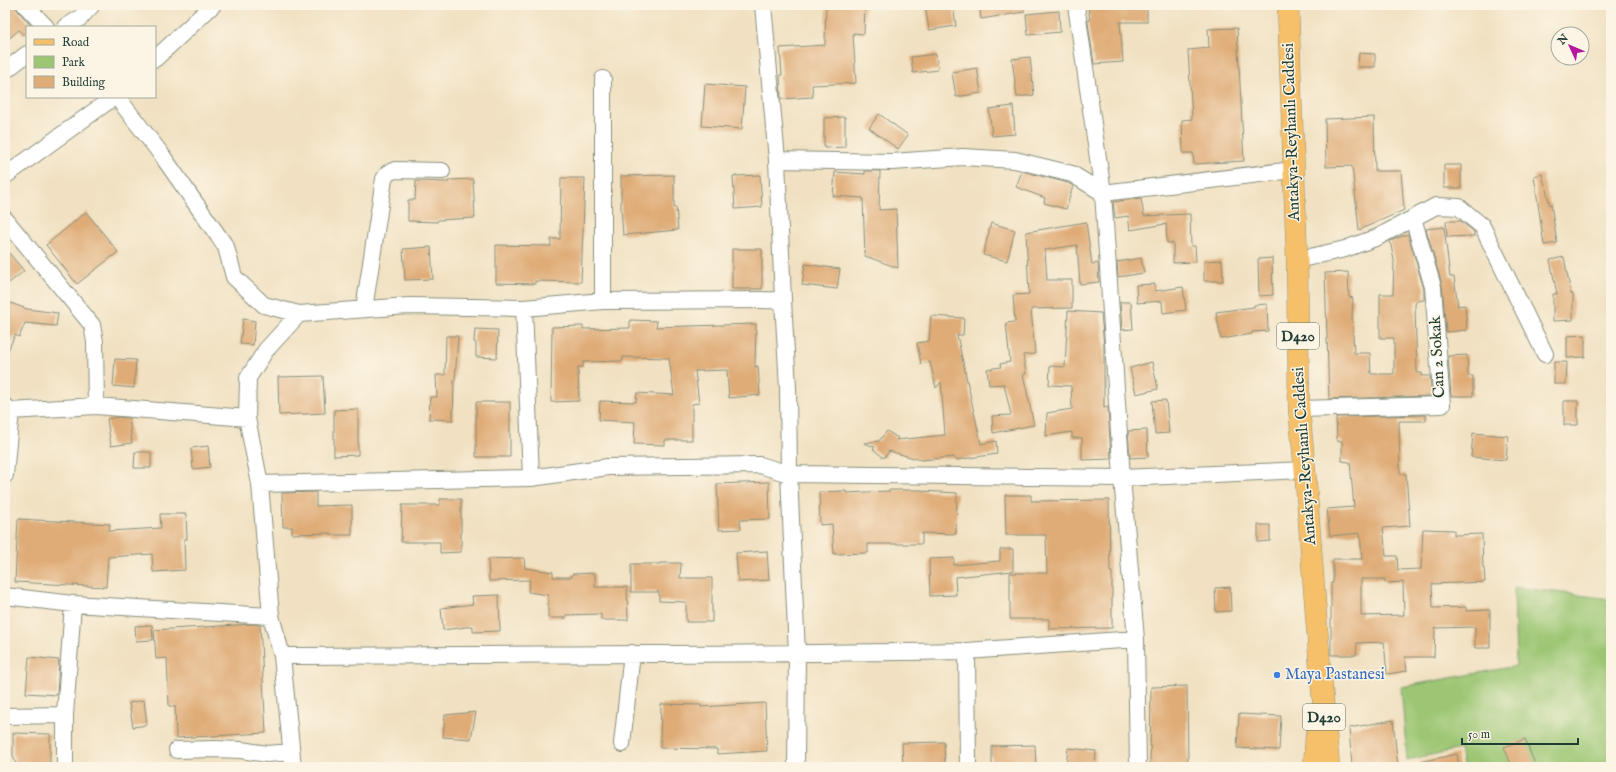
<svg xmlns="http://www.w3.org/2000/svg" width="1616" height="772" font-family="'IM FELL English',serif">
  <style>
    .green { fill: #9cc673; stroke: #5e8254 }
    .building { fill: #dfac77; fill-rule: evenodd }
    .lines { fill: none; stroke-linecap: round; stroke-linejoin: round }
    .minor-casing { stroke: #888f7b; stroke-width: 18 }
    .major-casing { stroke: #888f7b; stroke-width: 22 }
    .minor { stroke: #fff; stroke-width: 16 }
    .major { stroke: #f6c06b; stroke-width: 21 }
    .shop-dot { fill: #3f7fe0; stroke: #fcf5e5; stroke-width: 1.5 }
    .labels { text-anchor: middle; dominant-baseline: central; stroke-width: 3; stroke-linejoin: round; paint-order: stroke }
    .shield { fill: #fcf5e5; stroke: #617469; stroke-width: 1 }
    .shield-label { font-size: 15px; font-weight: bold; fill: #1f3d34 }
    .street-label { font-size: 16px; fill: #1f3d34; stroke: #fcf5e5 }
    .shop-label { font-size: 16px; fill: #366cbe; stroke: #fcf5e5; text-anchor: start }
  </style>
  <rect width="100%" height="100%" fill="#fcf5e5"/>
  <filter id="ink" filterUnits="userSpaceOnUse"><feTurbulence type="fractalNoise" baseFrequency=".025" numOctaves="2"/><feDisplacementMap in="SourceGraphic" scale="8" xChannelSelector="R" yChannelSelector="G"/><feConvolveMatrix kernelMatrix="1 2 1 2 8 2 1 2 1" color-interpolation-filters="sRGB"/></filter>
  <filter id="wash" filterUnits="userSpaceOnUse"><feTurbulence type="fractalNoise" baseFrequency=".012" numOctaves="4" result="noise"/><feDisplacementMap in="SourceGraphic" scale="16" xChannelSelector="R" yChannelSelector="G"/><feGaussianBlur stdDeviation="0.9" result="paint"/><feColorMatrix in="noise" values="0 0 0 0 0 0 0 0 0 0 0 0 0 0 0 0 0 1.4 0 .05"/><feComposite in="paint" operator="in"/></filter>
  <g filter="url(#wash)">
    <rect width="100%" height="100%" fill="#f1e1c2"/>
    <path class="green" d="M 1514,587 L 1611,599 L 1611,767 L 1463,767 L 1460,749 L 1407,760 L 1401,687 L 1516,666 Z"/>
    <g id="blocks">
      <path class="building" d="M 5,5 L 13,5 L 32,27 L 27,27 L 27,32 L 23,35 L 19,30 L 5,42 Z
        M 826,5 L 865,5 L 864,34 L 853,33 L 856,83 L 812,85 L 813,97 L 781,99 L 780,75 L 782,75 L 780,48 L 825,45 Z
        M 925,5 L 953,5 L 956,26 L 929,30 Z
        M 979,5 L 1024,5 L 1024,12 L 981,19 Z
        M 1088,5 L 1147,5 L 1147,22 L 1120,22 L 1123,62 L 1094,64 L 1088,23 L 1088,20 L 1090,20 Z
        M 1059,11 L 1060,32 L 1028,35 L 1026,14 Z
        M 1237,28 L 1244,161 L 1194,164 L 1193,153 L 1183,153 L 1182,120 L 1192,119 L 1188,50 L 1209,48 L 1208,29 Z
        M 1359,53 L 1375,54 L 1375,67 L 1358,67 Z
        M 936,54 L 938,70 L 913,73 L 911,57 Z
        M 1030,57 L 1034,95 L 1017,97 L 1012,59 Z
        M 977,68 L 981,93 L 956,97 L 952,72 Z
        M 705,84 L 745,87 L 742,129 L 702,126 Z
        M 1013,106 L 1015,134 L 992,136 L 989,109 Z
        M 879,114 L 908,135 L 898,149 L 869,128 Z
        M 845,117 L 845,147 L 824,148 L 824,118 Z
        M 1374,117 L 1375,171 L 1401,171 L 1404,210 L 1359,230 L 1352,166 L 1326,167 L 1325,119 Z
        M 1444,165 L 1461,165 L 1461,188 L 1444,188 Z
        M 865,171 L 880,171 L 879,210 L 896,209 L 898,268 L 865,256 L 863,198 L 833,196 L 835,172 L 865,174 Z
        M 1022,171 L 1068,183 L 1073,186 L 1066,209 L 1044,203 L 1045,198 L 1016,187 Z
        M 1542,174 L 1550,205 L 1551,204 L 1557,243 L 1544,245 L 1534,176 Z
        M 674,175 L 674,208 L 676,207 L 678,230 L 623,235 L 621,208 L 621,176 Z
        M 760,175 L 762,207 L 735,209 L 733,176 Z
        M 561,178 L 585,178 L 581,282 L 535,281 L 535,284 L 496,283 L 496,245 L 551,246 L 551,239 L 560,239 Z
        M 473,179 L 475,218 L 438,220 L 437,222 L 408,221 L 408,200 L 415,200 L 416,181 L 449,182 L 449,180 Z
        M 1141,198 L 1144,216 L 1190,214 L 1191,246 L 1195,246 L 1196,262 L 1173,263 L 1173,243 L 1167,243 L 1166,224 L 1130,230 L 1128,216 L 1115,218 L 1113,202 Z
        M 86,212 L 118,252 L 77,284 L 46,245 Z
        M 1446,221 L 1461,221 L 1474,232 L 1474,236 L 1447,237 Z
        M 1086,222 L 1092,264 L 1098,263 L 1099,282 L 1080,284 L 1077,245 L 1045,250 L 1047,280 L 1072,280 L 1072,308 L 1031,309 L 1035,354 L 1023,355 L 1026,374 L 1023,374 L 1034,425 L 993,433 L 992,416 L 1011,415 L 1004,384 L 989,385 L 987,369 L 1001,367 L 1000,364 L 1010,362 L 1006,323 L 1015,322 L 1013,295 L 1029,294 L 1026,232 Z
        M 991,223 L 1015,230 L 1007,261 L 983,255 Z
        M 1444,227 L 1450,277 L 1454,277 L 1458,306 L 1465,305 L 1467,330 L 1446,332 L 1442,285 L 1426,229 Z
        M 1408,234 L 1424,289 L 1424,300 L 1416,301 L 1415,305 L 1417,373 L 1422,373 L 1422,376 L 1430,376 L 1432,396 L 1329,399 L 1325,273 L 1348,272 L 1349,297 L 1353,298 L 1352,316 L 1354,353 L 1370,353 L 1371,374 L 1394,374 L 1394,338 L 1380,338 L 1380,294 L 1393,294 L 1394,260 L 1390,241 Z
        M 431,247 L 433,279 L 405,280 L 403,249 Z
        M 5,248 L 24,271 L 5,286 Z
        M 732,249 L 762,249 L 762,289 L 732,289 Z
        M 1564,257 L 1571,294 L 1573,294 L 1573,320 L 1553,321 L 1553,294 L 1557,294 L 1550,260 Z
        M 1141,258 L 1144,273 L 1118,277 L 1117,262 Z
        M 1272,258 L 1273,295 L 1259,296 L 1258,259 Z
        M 1222,260 L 1223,281 L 1204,281 L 1204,261 Z
        M 805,264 L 840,269 L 837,289 L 802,285 Z
        M 1155,284 L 1155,291 L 1183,287 L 1186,310 L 1163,313 L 1162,301 L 1137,303 L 1136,285 Z
        M 5,301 L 27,309 L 58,313 L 56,326 L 25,323 L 19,337 L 15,335 L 5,357 Z
        M 1120,302 L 1131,302 L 1133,329 L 1122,330 Z
        M 1267,304 L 1268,331 L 1252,332 L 1252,334 L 1221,339 L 1216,312 L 1254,307 L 1254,305 Z
        M 1068,311 L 1101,313 L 1104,346 L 1104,408 L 1108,407 L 1111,459 L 1082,460 L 1082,438 L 1072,438 L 1072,432 L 1046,436 L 1047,413 L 1072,409 L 1071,386 L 1049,385 L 1050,366 L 1065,367 Z
        M 931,316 L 964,318 L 963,335 L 957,335 L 981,444 L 996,441 L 997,454 L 955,460 L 954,457 L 921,460 L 889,451 L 884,458 L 873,449 L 875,447 L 864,443 L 879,441 L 887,431 L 898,438 L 896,440 L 945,435 L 941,382 L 936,388 L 930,362 L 921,364 L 917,343 L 929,341 Z
        M 243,319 L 255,321 L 253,345 L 240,344 Z
        M 630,320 L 657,321 L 656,327 L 756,324 L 755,367 L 758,366 L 760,395 L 729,398 L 727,370 L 695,371 L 699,403 L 692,404 L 692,440 L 665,440 L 665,445 L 634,444 L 635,422 L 599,420 L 600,401 L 636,402 L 637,393 L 674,395 L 669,358 L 623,357 L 623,361 L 583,362 L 583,367 L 578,367 L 579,401 L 551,402 L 552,327 L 583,326 L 583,329 L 630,328 Z
        M 475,329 L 498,330 L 497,358 L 476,357 L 476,343 L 474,342 Z
        M 1585,335 L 1585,357 L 1567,358 L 1567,336 Z
        M 446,336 L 458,336 L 455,380 L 454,380 L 453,420 L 429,419 L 430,397 L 437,397 L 436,375 L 445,375 Z
        M 1467,355 L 1468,376 L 1473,376 L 1473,396 L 1451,396 L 1448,356 Z
        M 115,359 L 136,360 L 134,388 L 113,386 Z
        M 1152,362 L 1158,389 L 1136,394 L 1130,368 Z
        M 1554,362 L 1567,362 L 1566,384 L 1554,384 Z
        M 323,376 L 325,413 L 279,415 L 278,377 Z
        M 1166,400 L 1169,433 L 1155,434 L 1152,401 Z
        M 1564,401 L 1578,401 L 1578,425 L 1564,425 Z
        M 476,402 L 510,402 L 510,457 L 476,457 Z
        M 358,409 L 358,455 L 334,456 L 334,410 Z
        M 1426,415 L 1426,421 L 1399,421 L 1400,474 L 1406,474 L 1410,526 L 1383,528 L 1386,556 L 1397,556 L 1398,570 L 1421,569 L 1423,529 L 1454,530 L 1454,535 L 1482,534 L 1483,568 L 1484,568 L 1485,582 L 1432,584 L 1433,608 L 1466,607 L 1466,611 L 1490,610 L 1490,648 L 1475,648 L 1475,627 L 1435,628 L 1434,657 L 1405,657 L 1407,671 L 1387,674 L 1384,642 L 1357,643 L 1356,655 L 1331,655 L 1331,583 L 1333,583 L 1333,559 L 1362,559 L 1360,533 L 1330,536 L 1327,509 L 1354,507 L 1350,462 L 1342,461 L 1342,441 L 1337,441 L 1336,417 ZM 1361,579 L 1385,579 L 1385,583 L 1403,582 L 1404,615 L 1361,616 Z
        M 119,417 L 129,418 L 132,443 L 111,446 L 107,419 Z
        M 1147,430 L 1148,457 L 1130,458 L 1128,431 Z
        M 1473,433 L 1508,436 L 1506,460 L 1471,457 Z
        M 208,446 L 210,467 L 193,469 L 191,448 Z
        M 135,452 L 151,452 L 151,468 L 134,468 Z
        M 769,482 L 770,519 L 740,520 L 741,529 L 719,530 L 717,484 Z
        M 890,490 L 922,490 L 922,491 L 957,493 L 956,534 L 922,533 L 922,544 L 868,544 L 868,553 L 834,554 L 832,524 L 820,525 L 819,492 L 846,491 L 846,493 L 890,491 Z
        M 316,492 L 316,506 L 352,505 L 352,535 L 331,535 L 331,533 L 292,534 L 292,527 L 283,527 L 282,493 Z
        M 1005,495 L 1031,495 L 1031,501 L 1109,500 L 1110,572 L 1112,572 L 1112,628 L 1049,629 L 1049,619 L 1010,619 L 1010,573 L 1047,573 L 1046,535 L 1006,535 Z
        M 440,499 L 461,499 L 461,552 L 440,553 L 440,542 L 401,542 L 402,505 L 440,505 Z
        M 160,514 L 186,514 L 187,539 L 184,539 L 185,570 L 153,572 L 152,554 L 108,557 L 106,587 L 15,582 L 18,519 L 110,524 L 109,531 L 161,528 Z
        M 1258,525 L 1270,525 L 1270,541 L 1258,542 Z
        M 1000,549 L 1013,549 L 1013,571 L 955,577 L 956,595 L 930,596 L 929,559 L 954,558 L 954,565 L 1000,561 Z
        M 767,551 L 769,580 L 738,582 L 736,553 Z
        M 524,558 L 525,568 L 553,572 L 553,577 L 572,577 L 572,574 L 595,573 L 595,587 L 627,587 L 628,620 L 601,620 L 601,614 L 566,615 L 566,618 L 548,618 L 548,595 L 528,592 L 530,580 L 489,581 L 488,559 Z
        M 660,563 L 681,563 L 680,578 L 712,578 L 712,622 L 686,622 L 686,602 L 659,601 L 659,592 L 631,592 L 631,564 L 660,564 Z
        M 1230,587 L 1231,611 L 1216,612 L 1215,588 Z
        M 499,595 L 500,631 L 473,632 L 473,626 L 443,630 L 441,608 L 473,604 L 472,596 Z
        M 254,624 L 260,625 L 266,733 L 176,738 L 175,706 L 169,706 L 167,658 L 156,659 L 154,630 Z
        M 152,625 L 153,640 L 136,641 L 135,626 Z
        M 29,657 L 59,660 L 57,695 L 26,693 Z
        M 1187,686 L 1188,767 L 1150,767 L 1151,687 Z
        M 144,700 L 147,725 L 133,727 L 129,703 Z
        M 765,703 L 767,751 L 717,754 L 717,749 L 660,748 L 661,704 L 701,705 L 701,707 Z
        M 476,712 L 471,739 L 443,737 L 445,715 Z
        M 1239,714 L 1281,716 L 1279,750 L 1237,748 Z
        M 1393,720 L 1398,767 L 1352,767 L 1349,728 Z
        M 13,733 L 50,734 L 50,767 L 17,767 L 13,755 Z
        M 1525,739 L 1536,767 L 1512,767 L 1504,747 Z
        M 944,742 L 945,767 L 903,767 L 902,743 Z
        M 1035,745 L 1036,767 L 992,767 L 992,746 Z
        M 1068,748 L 1096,751 L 1095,767 L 1066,767 Z
        M 1457,754 L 1459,767 L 1420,767 L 1420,762 Z"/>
    </g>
  </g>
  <g filter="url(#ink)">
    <use href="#blocks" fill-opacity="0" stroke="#888f7b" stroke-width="1"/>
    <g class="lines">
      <g class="minor-casing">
        <path id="minor" d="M 25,5 L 46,27
          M 763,5 L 777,160 L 783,300 L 788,388 L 789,474 L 797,654 L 796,767
          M 1076,5 L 1103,193 L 1122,478 L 1136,639 L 1138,767
          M 66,27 L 80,18 L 92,5
          M 155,59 L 213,5
          M 5,71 L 27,54
          M 603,79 L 603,301
          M 117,97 L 161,154 L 226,247 L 234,277 L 264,305 L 299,314
          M 777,160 L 892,162 L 963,157 L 1015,160 L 1072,174 L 1103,193 L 1293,170
          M 5,176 L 114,97
          M 5,219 L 92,325 L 95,342 L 96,406
          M 1297,260 L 1345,249 L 1378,237 L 1436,206 L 1459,207 L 1482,226 L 1545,354
          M 524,308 L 531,478
          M 364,309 L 384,179 L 388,173 L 395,170 L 442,171
          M 5,406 L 11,411 L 5,475
          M 1299,409 L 1442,405 L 1433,287 L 1413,218
          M 11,411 L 96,406 L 247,418
          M 260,484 L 531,478 L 608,467 L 760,465 L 789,474 L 1122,478 L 1305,470
          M 5,596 L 73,604 L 271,616
          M 967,651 L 1136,639
          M 282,656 C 510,654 739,655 967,651 L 968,767
          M 5,716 L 65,715
          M 622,744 L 632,653
          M 177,750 L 215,749 L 241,750 L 267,754 L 291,752
          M 65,767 L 65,715 L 73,604
          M 293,767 L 282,656 L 271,616 L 260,484 L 247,418 L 248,378 L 266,350 L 299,314 L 409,306 L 524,308 L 603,301 L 783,300"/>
      </g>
      <g class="major-casing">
        <path id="major" d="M 1288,5 L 1297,260 L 1299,409 L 1305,470 L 1320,667 L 1329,767
          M 1314,767 L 1316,735"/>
      </g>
      <use href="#minor" class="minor"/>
      <use href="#major" class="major"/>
    </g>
  </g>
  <circle class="shop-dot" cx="1277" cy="675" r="4"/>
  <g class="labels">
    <g class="shield">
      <rect x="1277" y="323" width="42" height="26" rx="3"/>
      <rect x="1303" y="704" width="42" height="26" rx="3"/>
    </g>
    <g class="shield-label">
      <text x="1298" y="336">D420</text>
      <text x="1324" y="717">D420</text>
    </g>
    <g class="street-label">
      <text transform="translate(1292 132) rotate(-92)">Antakya-Reyhanlı Caddesi</text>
      <text transform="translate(1438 357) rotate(-93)">Can 2 Sokak</text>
      <text transform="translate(1305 456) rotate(-94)">Antakya-Reyhanlı Caddesi</text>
    </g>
    <g class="shop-label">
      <text x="1285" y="675">Maya Pastanesi</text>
    </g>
  </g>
  <rect width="1616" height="772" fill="none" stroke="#fcf5e5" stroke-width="20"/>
  <rect x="26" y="26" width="130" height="72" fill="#fcf5e5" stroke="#a4ab9e"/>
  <rect x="34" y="39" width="20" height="6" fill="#f6c06b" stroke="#a4ab9e"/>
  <text x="62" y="46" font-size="12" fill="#1f3d34">Road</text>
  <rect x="34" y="56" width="20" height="12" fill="#9cc673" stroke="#a4ab9e"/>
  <text x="62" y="66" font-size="12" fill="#1f3d34">Park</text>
  <rect x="34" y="76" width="20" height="12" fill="#dfac77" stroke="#a4ab9e"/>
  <text x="62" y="86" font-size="12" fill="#1f3d34">Building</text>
  <g transform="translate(1570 46) rotate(314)"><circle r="19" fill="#fcf5e5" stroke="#a4ab9e"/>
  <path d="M0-3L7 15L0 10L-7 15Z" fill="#b5179e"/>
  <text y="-6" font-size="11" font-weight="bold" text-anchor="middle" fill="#1f3d34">N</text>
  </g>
  <path d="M1462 738v6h116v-6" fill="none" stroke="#1f3d34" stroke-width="2"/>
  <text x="1468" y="738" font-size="12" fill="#1f3d34" stroke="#fcf5e5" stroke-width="3" paint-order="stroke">50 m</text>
</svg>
